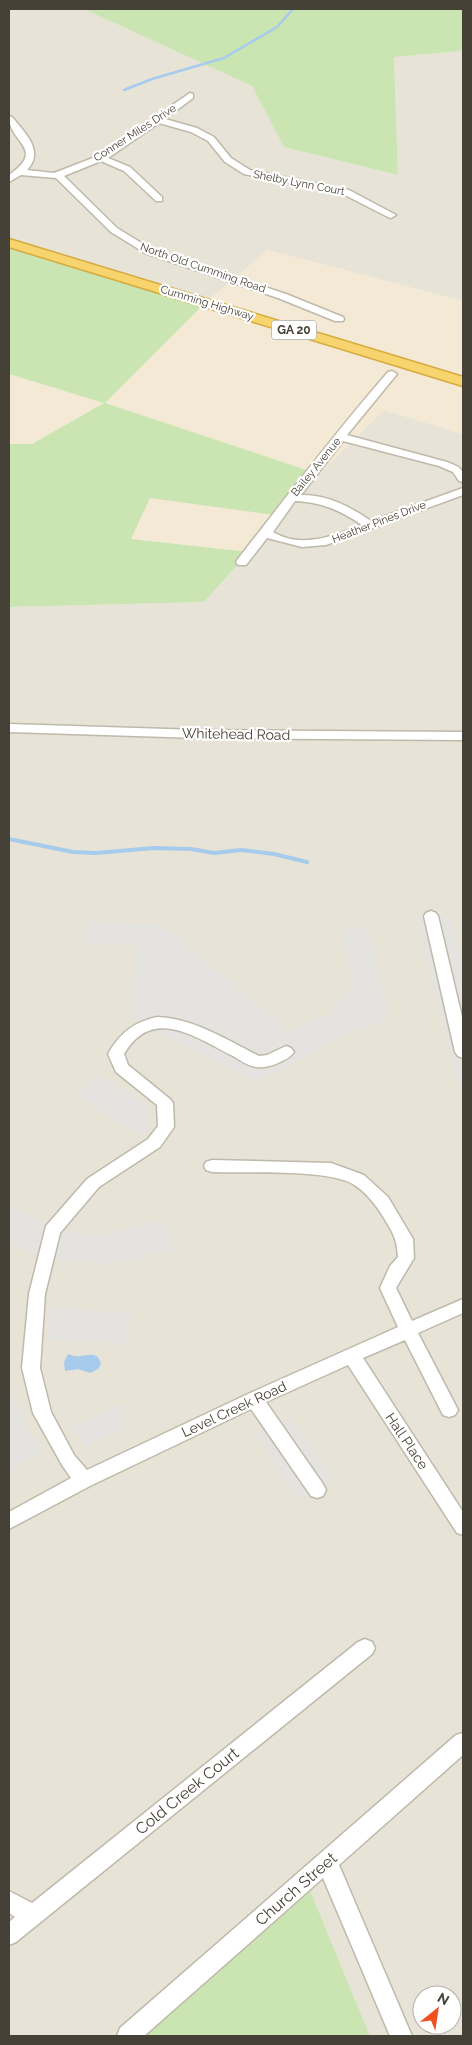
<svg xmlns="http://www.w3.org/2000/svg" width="472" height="2045" font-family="Raleway,sans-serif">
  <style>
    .residential { fill: #e7e3d6; fill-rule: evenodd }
    .commercial { fill: #f4e9d4 }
    .green { fill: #cae5b2 }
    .parking { fill: #e4e3df }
    .water { fill: #a7cbed }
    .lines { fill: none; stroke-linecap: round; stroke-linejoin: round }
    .stream-far1 { stroke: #a7cbed; stroke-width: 2.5 }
    .stream { stroke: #a7cbed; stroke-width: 4 }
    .minor-casing { stroke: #beb9aa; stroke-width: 3 }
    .highway-casing { stroke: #d6aa3e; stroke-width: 3 }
    .minor { fill: #fff; fill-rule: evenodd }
    .highway { fill: #f7d46e; fill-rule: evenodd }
    .labels { text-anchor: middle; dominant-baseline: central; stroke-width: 4.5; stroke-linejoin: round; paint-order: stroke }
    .far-street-label { font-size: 11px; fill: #464137; stroke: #fff }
    .shield { fill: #fff; stroke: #7e7a73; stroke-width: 1 }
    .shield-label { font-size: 12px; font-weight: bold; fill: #464137 }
    .street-label { font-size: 14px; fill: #464137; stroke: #fff }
    .near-street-label { font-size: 16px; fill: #464137; stroke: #fff }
  </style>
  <rect width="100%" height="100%" fill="#f3f0e8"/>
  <path class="residential" d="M 9,9 L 84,9 L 252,86 L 284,147 L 398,175 L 394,57 L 459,51 L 463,49 L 463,301 L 268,250 L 206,302 L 9,241 Z
    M 384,410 L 463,434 L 463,2036 L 370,2036 L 309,1888 L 132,2036 L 9,2036 L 9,607 L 204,602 L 319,474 ZM 422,1995 L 452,1995 L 452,2025 L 422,2025 Z"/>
  <path class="commercial" d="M 268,250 L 463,301 L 463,434 L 384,410 L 319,474 L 105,403 L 32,444 L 9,444 L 9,374 L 105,403 L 206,302 Z
    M 150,498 L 281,516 L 249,552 L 130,539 Z"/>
  <path class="green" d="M 84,9 L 463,9 L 463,49 L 460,51 L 394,57 L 398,175 L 284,147 L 252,86 Z
    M 9,241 L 206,302 L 105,403 L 319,474 L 281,516 L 150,498 L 131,539 L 249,552 L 204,602 L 9,607 L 9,444 L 32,444 L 104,403 L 9,374 Z
    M 309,1888 L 370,2036 L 132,2036 Z"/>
  <path class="parking" d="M 449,914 L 463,967 L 462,1100 L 415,915 Z
    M 87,921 L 162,925 L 288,1030 L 332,1014 L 334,1005 L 354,987 L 341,927 L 368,928 L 388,1013 L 384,1022 L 342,1034 L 331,1043 L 257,1082 L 169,1040 L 129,1016 L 138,945 L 85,944 Z
    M 98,1075 L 149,1105 L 148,1130 L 139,1134 L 75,1096 Z
    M 9,1205 L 47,1224 L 69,1232 L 104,1234 L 163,1220 L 174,1249 L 115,1264 L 63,1262 L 24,1250 L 9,1242 Z
    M 50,1309 L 130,1312 L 127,1344 L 46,1340 Z
    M 9,1371 L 12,1395 L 41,1454 L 9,1471 Z
    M 117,1404 L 126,1415 L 119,1419 L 125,1427 L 86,1448 L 72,1428 Z
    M 291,1418 L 334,1482 L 298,1499 L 256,1434 Z"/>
  <path class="water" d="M 68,1354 C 72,1355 75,1357 80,1356 C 89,1355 98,1351 101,1364 L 98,1369 L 90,1373 L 78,1369 L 65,1371 L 64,1362 Z"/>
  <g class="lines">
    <path class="stream-far1" d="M 124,90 L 152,79 L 224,58 L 277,27 L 293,9"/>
    <path class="stream" d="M 9,839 L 73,852 L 96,853 L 154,848 L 191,849 L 214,853 L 241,850 L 274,854 L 307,862"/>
    <g class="minor-casing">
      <path id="minor" d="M 190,93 L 193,94 L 193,98 L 165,119 L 197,128 L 214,137 L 231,158 L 250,170 L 349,190 L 396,215 L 391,218 L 388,217 L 343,194 L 244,174 L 225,162 L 208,141 L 191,132 L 159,123 L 108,158 L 130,167 L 162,197 L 162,201 L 156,201 L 124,171 L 101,161 L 64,176 L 117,228 L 151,249 L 286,294 L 343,317 L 344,319 L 343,321 L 335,321 L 278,298 L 145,253 L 111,232 L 56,178 L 21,175 L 9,182 L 9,175 C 47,148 9,144 9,116 L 12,117 C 25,133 45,151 27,170 L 54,173 L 98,156 Z
        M 392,371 L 397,374 L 347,435 L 447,462 C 461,468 463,467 463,482 L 459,481 L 453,472 L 439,466 L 343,441 L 301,495 C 328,495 349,506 371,521 L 463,488 L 463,495 L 326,545 L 302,547 L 267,538 L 246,565 L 238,565 L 236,562 L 238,559 C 287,496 335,433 388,372 ZM 295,501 C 321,502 340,510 362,525 C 334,536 301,549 273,532 Z
        M 9,724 L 199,730 L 463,732 L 463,740 L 199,738 L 9,732 Z
        M 431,911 L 436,913 L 438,916 L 463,1021 L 463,1058 L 458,1056 L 455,1052 L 424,916 L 426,913 Z
        M 157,1017 C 193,1018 227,1040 259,1056 L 267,1055 L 286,1046 L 291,1048 L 294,1052 C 290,1058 284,1060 278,1063 C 272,1066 262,1068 256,1067 C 247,1066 239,1059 231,1055 C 194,1036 152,1006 124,1054 L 128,1065 L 170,1099 L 173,1103 L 174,1127 L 160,1147 L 99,1187 L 60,1233 L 45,1294 L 40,1368 L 51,1412 L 74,1455 L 87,1470 L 248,1394 L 398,1327 L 380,1288 L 390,1266 L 398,1257 C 397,1239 393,1233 384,1218 C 376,1205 366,1192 353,1184 C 327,1169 245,1173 212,1172 L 206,1170 L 204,1166 L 206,1162 L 212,1160 L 331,1163 L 364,1175 L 388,1197 L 413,1239 L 414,1258 L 396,1288 L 412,1321 L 463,1299 L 463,1313 L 418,1333 L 458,1410 L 455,1415 L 449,1417 L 443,1415 L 405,1340 L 363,1358 L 463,1512 L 463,1535 L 457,1533 L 348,1365 L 266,1402 L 323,1484 L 326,1490 L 323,1496 L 317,1498 L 311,1496 L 251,1409 L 90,1486 L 9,1529 L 9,1512 L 71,1478 L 62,1465 L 33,1413 L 22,1368 L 29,1294 L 46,1226 L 87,1179 L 148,1139 L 158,1126 L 157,1105 L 116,1072 L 108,1054 C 120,1033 134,1022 157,1017 Z
        M 365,1639 L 372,1642 L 375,1648 L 372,1654 L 16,1942 L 9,1945 L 9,1922 L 15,1917 L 9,1913 L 9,1891 L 32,1903 L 358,1642 Z
        M 463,1733 L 463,1755 L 339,1865 L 412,2036 L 390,2036 L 323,1878 L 144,2036 L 117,2036 L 120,2028 L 456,1735 Z"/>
    </g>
    <g class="highway-casing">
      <path id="highway" d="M 9,239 L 463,377 L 463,386 L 9,247 Z"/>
    </g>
    <use href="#minor" class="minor"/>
    <use href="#highway" class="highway"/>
  </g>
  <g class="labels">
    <g class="far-street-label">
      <text transform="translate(135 133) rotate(-33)">Conner Miles Drive</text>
      <text transform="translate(299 183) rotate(11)">Shelby Lynn Court</text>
      <text transform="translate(203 268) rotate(19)">North Old Cumming Road</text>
      <text transform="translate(207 303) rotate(17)">Cumming Highway</text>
      <text transform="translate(316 467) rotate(-51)">Bailey Avenue</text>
      <text transform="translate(379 522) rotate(-21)">Heather Pines Drive</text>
    </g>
    <rect class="shield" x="271.5" y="320.5" width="45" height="19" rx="4"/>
    <g class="shield-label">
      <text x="294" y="330">GA 20</text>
    </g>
    <g class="street-label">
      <text transform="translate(236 734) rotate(1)">Whitehead Road</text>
      <text transform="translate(234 1409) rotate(-25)">Level Creek Road</text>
      <text transform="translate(407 1441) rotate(56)">Hall Place</text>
    </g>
    <g class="near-street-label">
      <text transform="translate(187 1791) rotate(-39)">Cold Creek Court</text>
      <text transform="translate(296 1889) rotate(-41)">Church Street</text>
    </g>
  </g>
  <rect width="472" height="2045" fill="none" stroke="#464137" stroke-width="20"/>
  <g transform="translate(437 2010) rotate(30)"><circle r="24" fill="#ffffff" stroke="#b5b3af"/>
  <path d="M0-4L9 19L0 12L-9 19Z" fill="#f05022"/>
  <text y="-8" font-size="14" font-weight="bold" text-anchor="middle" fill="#464137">N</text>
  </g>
</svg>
